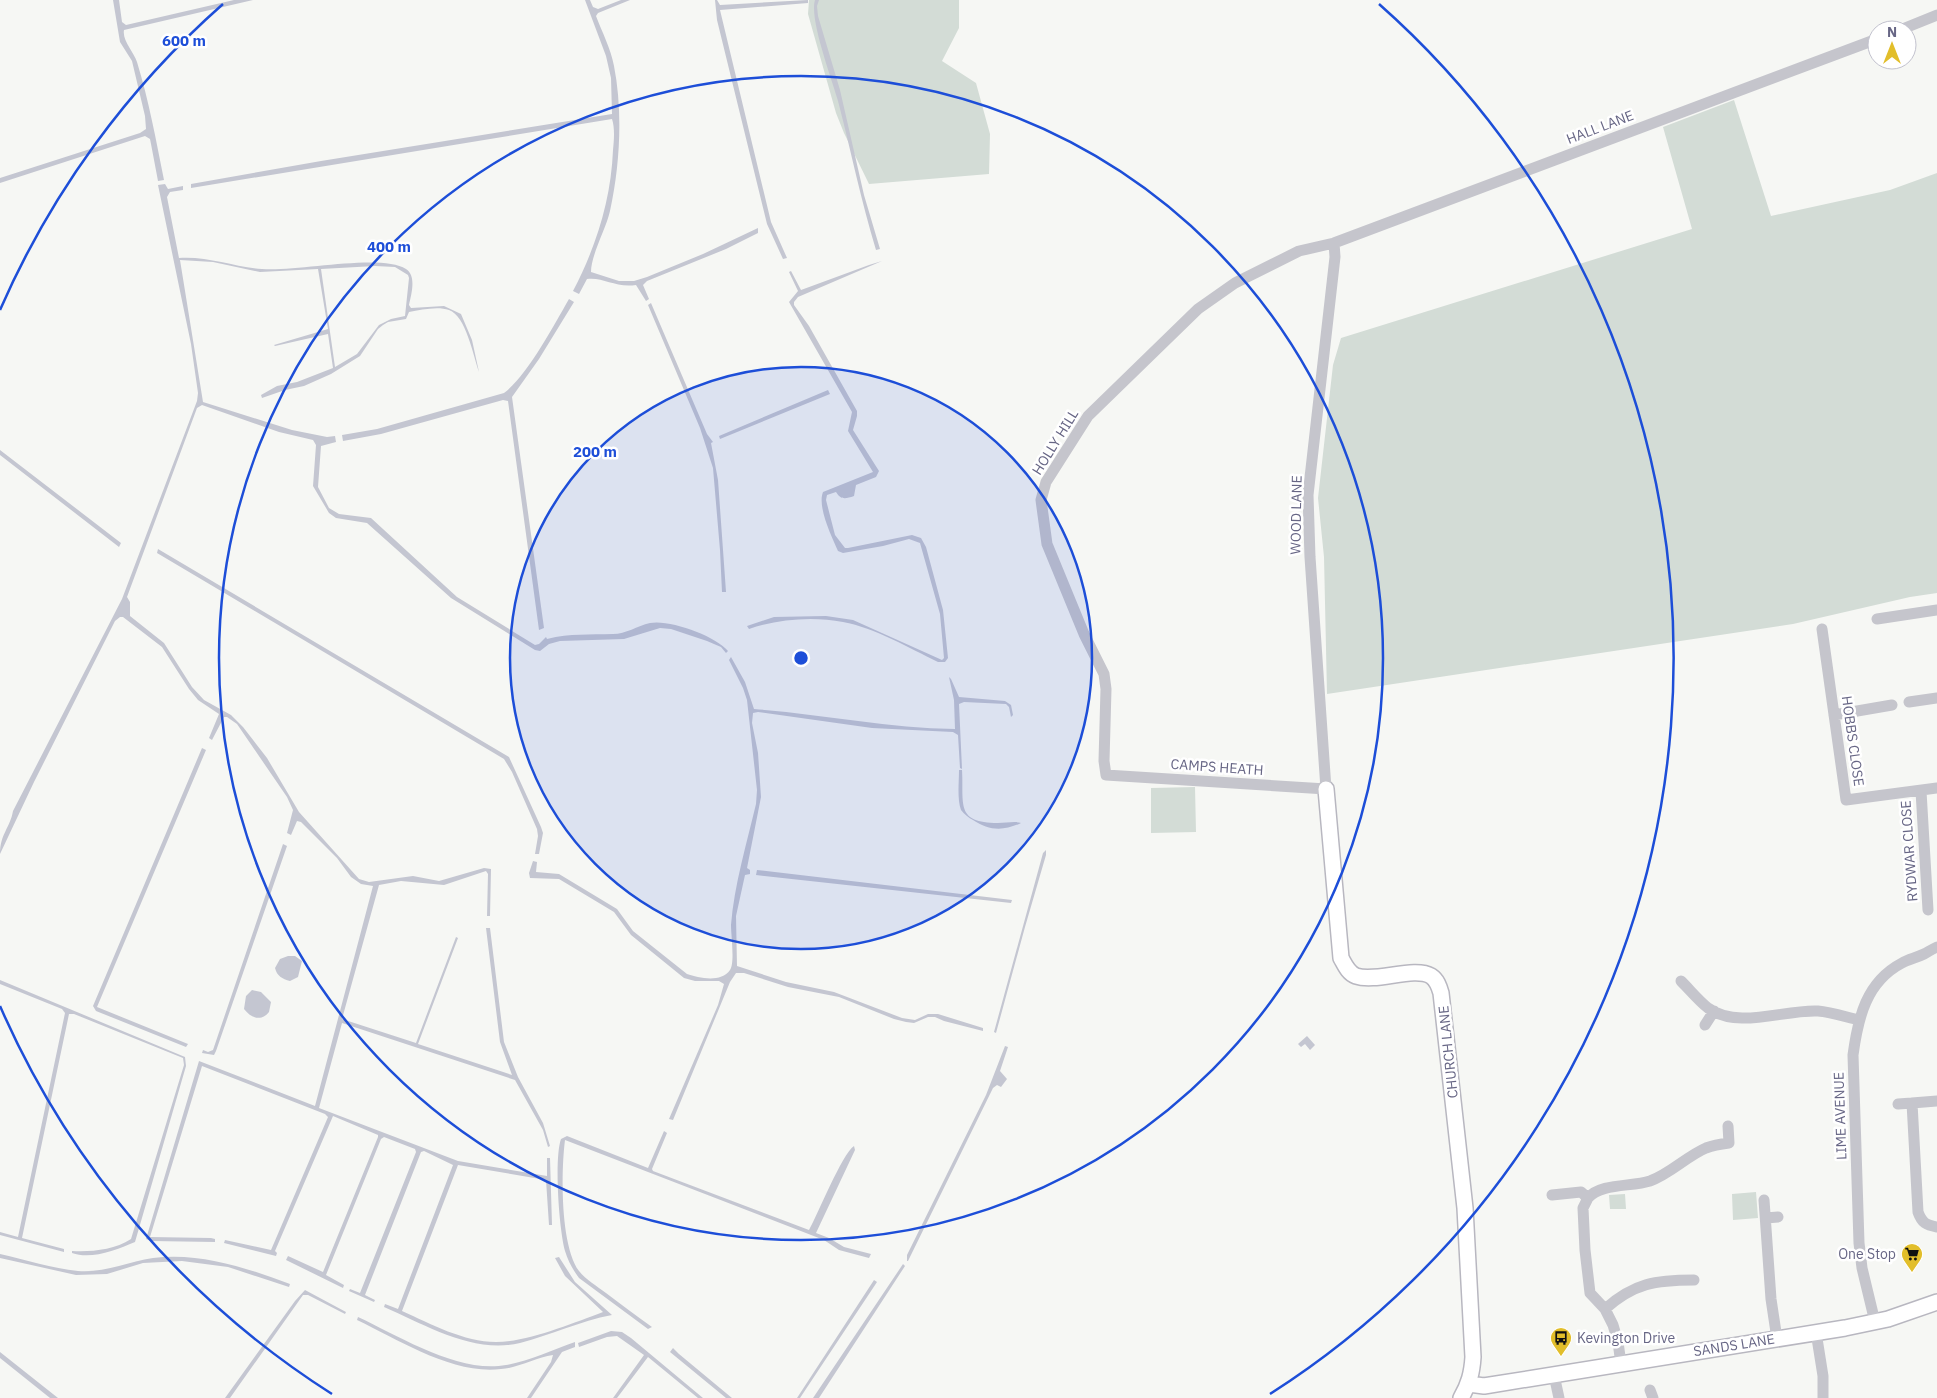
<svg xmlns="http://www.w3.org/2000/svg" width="1937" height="1398" font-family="'IBM Plex Sans',sans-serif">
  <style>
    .green { fill: #d3dcd6 }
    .water { fill: #c4c6d1; fill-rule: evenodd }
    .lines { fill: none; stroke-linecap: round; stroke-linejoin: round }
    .secondary-casing { stroke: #b8b7c0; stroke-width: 18 }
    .street { stroke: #c5c5cc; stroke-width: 11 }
    .secondary { stroke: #fff; stroke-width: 15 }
    .ring { fill: none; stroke: #1d4ed8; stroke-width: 2.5 }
    .labels { text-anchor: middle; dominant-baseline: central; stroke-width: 5; stroke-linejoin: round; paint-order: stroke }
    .street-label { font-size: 14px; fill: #676685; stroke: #fff }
    .poi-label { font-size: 14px; fill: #676685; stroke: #fff; text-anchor: end }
    .centre { fill: #1d4ed8; stroke: #fff; stroke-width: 2.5 }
    .ring-label { font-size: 15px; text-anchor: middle; font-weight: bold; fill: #1d4ed8; stroke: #fff; stroke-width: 5; stroke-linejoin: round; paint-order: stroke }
  </style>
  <rect width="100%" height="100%" fill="#f6f7f4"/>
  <path class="green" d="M 809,0 L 959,0 L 959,28 L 942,61 L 976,83 L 990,134 L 989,174 L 869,184 L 844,133 L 836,113 L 808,14 Z
    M 1734,100 L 1771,216 L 1890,190 L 1937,173 L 1937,593 L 1910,597 L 1793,624 L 1327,694 L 1324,557 L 1318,498 L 1333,365 L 1341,338 L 1692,229 L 1663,127 Z
    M 1195,787 L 1196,832 L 1151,833 L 1151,788 Z
    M 1756,1192 L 1758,1218 L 1733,1220 L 1732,1194 Z
    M 1625,1194 L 1626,1209 L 1610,1209 L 1609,1195 Z"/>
  <path class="water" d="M 113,0 L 119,0 L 122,22 L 126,25 L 234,0 L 253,0 L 124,30 C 122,41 134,52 137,62 C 149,101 156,140 164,180 L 158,181 L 151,144 L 150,139 L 145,136 L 0,183 L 0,178 L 140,133 L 146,129 L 145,116 L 132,61 L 120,42 Z
    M 585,0 L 590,0 L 593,7 L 598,9 L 621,0 L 630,0 L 598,13 L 596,16 C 602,32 611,49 614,66 C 623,112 620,165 610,211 C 606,229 591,255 591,272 L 619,281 L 634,281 L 647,277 L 703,254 L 758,228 L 758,233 L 726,249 L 647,281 L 643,285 L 649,299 L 646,301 L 636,285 C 615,288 604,277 587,279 L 579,294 L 573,291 C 596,247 611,200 613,150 C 614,140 615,128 612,119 L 191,188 L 191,184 L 321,161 L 612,114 L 611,78 L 606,56 Z
    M 715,0 L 717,0 L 720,5 L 808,0 L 808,3 L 720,10 L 771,222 L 787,258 L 783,259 L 767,224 L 717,20 Z
    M 815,0 L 819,0 L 817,6 L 818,16 L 840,90 L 864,195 L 880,249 L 876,250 C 861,201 851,151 838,101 C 832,79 809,19 815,0 Z
    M 165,184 L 168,189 L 183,186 L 183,190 L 170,192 L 167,197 L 179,258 C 208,256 234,267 262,269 C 296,272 381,253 406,269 C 417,276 411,295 409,305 L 411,308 L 444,306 L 461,314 L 472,340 L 479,372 C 473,355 466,316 449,310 C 437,306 421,310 409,312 L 406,319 L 388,322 L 383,325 L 378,329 L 360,356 L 331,374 L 304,386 L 285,390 L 262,398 L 261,395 L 277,386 L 297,382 L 333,368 L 328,334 L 275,346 L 274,345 L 328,329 L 318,269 L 260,272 L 213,262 L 180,260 L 203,402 L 292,430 L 327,437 L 335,436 L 336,442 L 321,446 L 318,487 L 329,508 L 339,514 L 371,518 L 457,597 L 535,645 L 539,644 L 546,637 L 547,639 C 571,633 589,635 613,634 C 626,634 637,626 650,623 C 669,619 716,636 728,651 L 726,653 L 721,647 L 707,641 L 671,629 L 660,628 L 624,639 L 560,641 L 549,644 L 540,651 L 535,650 L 451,598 L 367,523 L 336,518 L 329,513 L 313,486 L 316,445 L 313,440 L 279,432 L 202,405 L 197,408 L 127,597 L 130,602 L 130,616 L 164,643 L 192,687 L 204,700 L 231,715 L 243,727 L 267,758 L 299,812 L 359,879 L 369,882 L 413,876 L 439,881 L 484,868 L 491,869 L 490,916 L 487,916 L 488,874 L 486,871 L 444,885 L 401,881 L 379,885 L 342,1019 L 416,1043 L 456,937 L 458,938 L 418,1044 L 512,1075 L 500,1042 L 486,928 L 490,928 L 504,1042 L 518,1077 L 543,1123 L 550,1146 L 548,1147 L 543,1130 L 515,1080 L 342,1023 L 319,1108 L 458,1161 L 547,1176 L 547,1158 L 550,1158 L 552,1225 L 549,1225 L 546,1180 L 458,1165 L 402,1311 C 431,1324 464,1342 496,1342 C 528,1342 573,1323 603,1312 L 565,1276 L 555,1258 L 559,1257 L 575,1282 L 612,1315 C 580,1321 551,1335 520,1343 C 472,1354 426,1325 384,1307 L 385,1304 L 398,1309 L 453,1165 L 424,1151 L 421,1152 L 365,1295 L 375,1300 L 374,1302 L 349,1291 L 350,1289 L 360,1293 L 416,1152 L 415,1149 L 384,1137 L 381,1139 L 326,1275 L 344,1285 L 343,1288 L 286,1260 L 288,1256 L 323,1272 L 378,1137 L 378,1135 L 333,1116 L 275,1251 L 277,1253 L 276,1256 L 224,1243 L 225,1240 L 271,1250 L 328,1117 L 325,1114 L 202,1066 L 150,1237 L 211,1238 L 215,1239 L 215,1242 L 151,1241 L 146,1239 L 199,1061 L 315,1106 L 373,886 L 361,884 L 351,877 L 337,858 L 301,822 L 297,821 L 291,835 L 287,833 L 293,810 L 287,797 L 237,724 L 227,717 L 224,717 L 212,740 L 209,738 L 219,714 L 198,700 L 189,689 L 162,647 L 123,617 L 120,617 L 115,621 L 34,782 L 0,854 C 0,834 10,828 13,811 L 122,599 L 197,401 L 198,393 L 191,344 L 158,185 ZM 375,266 L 395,267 L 408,275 L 409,278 L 405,316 L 391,319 L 379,325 L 357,354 L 335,367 L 321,269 Z
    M 882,261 L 798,297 L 794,302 L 794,305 L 809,326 L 857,411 L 857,416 L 853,430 L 879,471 L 876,477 L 856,485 L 854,496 C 845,499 841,500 836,492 L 827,495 L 826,500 L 835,535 L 845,548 L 848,548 L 912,535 L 921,538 L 926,547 L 943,610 L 948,658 L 945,662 L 938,662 C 909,648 875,628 843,622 C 813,616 778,619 749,629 L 747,626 L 774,617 L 826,616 L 853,620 L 942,660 L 944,658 L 940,614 L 920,543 L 909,539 L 883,546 L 843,553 L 838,551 C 832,537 817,507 823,492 L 873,472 L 848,431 L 852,412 L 789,302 L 798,291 L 789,272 L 791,271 L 801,290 L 869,265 Z
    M 569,299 L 574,302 L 539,359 L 512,397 L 544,628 L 539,630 L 508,401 L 503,400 L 381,434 L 343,441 L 342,435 L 377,429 L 504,393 C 527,376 554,325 569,299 Z
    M 651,303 L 707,434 L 713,442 L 711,443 L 718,480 L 726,592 L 722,592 L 720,550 L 713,468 L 700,428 L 648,305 Z
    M 828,390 L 830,394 L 720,439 L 719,436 Z
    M 0,450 L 121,543 L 119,547 L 0,455 Z
    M 158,549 L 509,757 L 541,827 L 543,833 L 539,854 L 535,854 L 538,836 L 537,829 L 512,772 L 504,759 L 157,553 Z
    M 731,657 L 745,682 L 754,709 C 821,714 887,728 955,729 L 954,700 L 949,677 L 951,679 L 959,697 L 1005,701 L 1011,705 L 1013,715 L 1011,717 L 1009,707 L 1006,704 L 964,702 L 959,704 L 962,769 L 960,768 L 958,735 L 953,732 L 872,728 L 758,712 L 753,713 L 752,723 L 758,753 L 761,797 L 747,868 L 750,870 L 750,874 L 745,875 L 736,916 L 737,966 L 786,982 L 834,992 L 902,1018 L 915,1020 L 928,1014 L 938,1014 L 983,1028 L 983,1031 L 944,1021 L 935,1017 L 928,1017 L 914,1023 L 906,1022 L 894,1019 L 839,997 L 788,987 L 744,973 L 736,973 L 730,982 L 673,1120 L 669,1119 L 718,1005 L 724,984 L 719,981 L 695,981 L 684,978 L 631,935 L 614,912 L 559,879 L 530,878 L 529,873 L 533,861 L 537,862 L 536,872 L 559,874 L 617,909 L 633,931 L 687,974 C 699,978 721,983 730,970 C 735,963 731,935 731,925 C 734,886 747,842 756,804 L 757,790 L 747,700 L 743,688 L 729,660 Z
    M 202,748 L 206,750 L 97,1007 L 188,1044 L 186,1047 L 96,1011 L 93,1006 Z
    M 959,770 L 962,770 C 964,804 955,823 998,823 C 1006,823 1016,821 1021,823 C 1004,831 989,831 973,820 C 969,818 964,814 961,810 C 957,799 959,782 959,770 Z
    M 283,844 L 287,846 L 216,1051 L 214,1055 L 202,1053 L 203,1050 L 208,1052 L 213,1050 Z
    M 1046,850 L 1046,855 L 1025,927 L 996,1033 L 994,1032 L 1043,853 Z
    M 757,870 L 1012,900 L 1011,903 L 756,875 Z
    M 288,956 L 295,956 L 302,961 L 298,977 L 290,981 C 282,979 277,976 275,968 L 280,959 Z
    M 0,980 L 185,1057 L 186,1066 L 135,1242 C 116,1250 91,1260 72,1253 L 72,1251 C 91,1252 114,1250 131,1239 L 184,1065 L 183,1058 L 74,1014 L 69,1014 L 22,1238 L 64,1249 L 64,1252 L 0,1235 L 0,1232 L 18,1237 L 65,1013 L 62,1009 L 0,984 Z
    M 252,990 L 261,992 L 271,1002 L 269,1012 C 261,1022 251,1018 244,1009 L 246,996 Z
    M 1307,1036 L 1315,1045 L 1310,1050 L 1305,1044 L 1301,1047 L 1298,1044 Z
    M 1005,1046 L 1008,1047 L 1000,1071 L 1007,1079 L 1001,1087 L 997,1085 L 993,1088 L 908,1261 L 907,1261 L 907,1255 L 986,1095 Z
    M 664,1131 L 667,1133 L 652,1169 L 653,1171 L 809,1230 C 818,1214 842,1154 854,1146 L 855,1150 L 816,1233 L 829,1238 L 844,1247 L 871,1254 L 869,1258 L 839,1250 L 824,1240 L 565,1140 C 561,1171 560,1245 579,1271 C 586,1280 597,1286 606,1293 C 621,1304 636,1316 652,1327 L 648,1329 L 579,1278 C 573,1270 568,1261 565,1251 C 559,1229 554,1159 561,1139 L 567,1136 L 648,1168 Z
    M 0,1254 C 26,1260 52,1268 78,1271 C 104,1273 128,1262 153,1258 C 200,1252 247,1268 290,1284 L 289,1287 L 228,1267 L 182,1261 L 143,1263 L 107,1274 L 76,1275 L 0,1258 Z
    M 903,1264 L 905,1266 L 819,1398 L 813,1398 Z
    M 874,1280 L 877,1282 L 800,1398 L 797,1398 Z
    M 305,1290 L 346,1312 L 345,1314 L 308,1295 L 303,1295 L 230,1398 L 225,1398 L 295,1301 Z
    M 358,1317 C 399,1336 459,1374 506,1365 C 529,1361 552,1350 575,1342 L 575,1347 L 562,1352 L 531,1398 L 527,1398 L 551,1362 L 553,1355 C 536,1357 519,1368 501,1369 C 453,1375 399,1340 357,1320 Z
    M 611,1331 L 622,1332 L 631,1338 L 703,1398 L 698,1398 L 648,1357 L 617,1398 L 613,1398 L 644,1355 L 617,1336 L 607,1337 L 579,1347 L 578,1343 Z
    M 673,1348 L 679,1354 L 732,1398 L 726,1398 L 670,1352 Z
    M 0,1352 L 58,1398 L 50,1398 L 0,1358 Z"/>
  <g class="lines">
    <g class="secondary-casing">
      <path id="secondary" d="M 1326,789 L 1341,958 C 1345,965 1348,973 1356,976 C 1376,983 1414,966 1431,976 C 1437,980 1439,986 1441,993 L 1465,1208 L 1473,1357 C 1472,1373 1469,1384 1461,1398
        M 1469,1384 L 1484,1386 L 1845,1328 L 1888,1319 L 1937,1302"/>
    </g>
    <path class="street" d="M 1900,30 L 1937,15
      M 1334,243 L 1335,257 L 1308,495 L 1310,557 L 1326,789 L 1106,775 L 1104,761 L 1106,689 L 1104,674 L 1084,634 L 1047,544 L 1041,500 L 1046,482 L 1088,416 L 1198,309 L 1235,283 L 1299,251 L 1334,243 L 1877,39
      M 1877,619 L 1937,610
      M 1822,629 L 1846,800 L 1937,788
      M 1909,702 L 1937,698
      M 1834,715 L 1892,705
      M 1921,791 L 1928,910
      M 1681,981 C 1690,990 1699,1001 1708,1008 C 1738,1030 1785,1009 1818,1011 C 1831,1012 1846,1017 1859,1020
      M 1705,1025 L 1714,1011
      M 1937,1101 L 1912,1103 L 1918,1212 C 1922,1223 1926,1225 1937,1227
      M 1898,1104 L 1912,1103
      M 1552,1195 L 1581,1192 L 1588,1198 C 1601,1183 1631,1187 1650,1181 C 1670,1174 1687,1156 1706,1148 C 1714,1145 1721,1144 1729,1143 L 1728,1126
      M 1588,1198 L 1583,1208 L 1585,1250 L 1590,1293 L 1605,1309 L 1613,1325 L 1618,1342 L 1621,1364
      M 1764,1200 L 1771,1299 L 1777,1339
      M 1766,1218 L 1778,1217
      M 1605,1309 C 1634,1283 1656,1280 1694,1280
      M 1875,1322 L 1862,1268 L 1859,1243 L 1853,1055 C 1858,1018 1866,982 1902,963 C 1909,959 1916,958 1924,954 C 1928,952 1932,949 1937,947
      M 1816,1332 L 1823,1376 L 1823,1398
      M 1554,1375 L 1559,1398
      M 1650,1390 L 1653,1398"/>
    <use href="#secondary" class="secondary"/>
  </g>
  <circle cx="801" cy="658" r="291" fill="#1d4ed8" fill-opacity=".12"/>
  <g class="ring">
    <circle cx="801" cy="658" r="291"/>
    <circle cx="801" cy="658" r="582"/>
    <path d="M332 1394A873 873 0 0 1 0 1006M0 310A873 873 0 0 1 223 4M1379 4A873 873 0 0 1 1270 1394"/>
  </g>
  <defs>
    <g id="supermarket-pin" transform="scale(1.125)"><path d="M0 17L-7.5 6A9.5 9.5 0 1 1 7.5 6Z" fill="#e2be2a" stroke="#fff"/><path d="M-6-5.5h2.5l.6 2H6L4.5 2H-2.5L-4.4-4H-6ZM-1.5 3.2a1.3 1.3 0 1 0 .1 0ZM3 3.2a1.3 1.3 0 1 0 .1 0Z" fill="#111"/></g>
    <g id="bus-pin" transform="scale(1.125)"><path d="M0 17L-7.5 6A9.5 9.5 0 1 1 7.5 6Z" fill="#e2be2a" stroke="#fff"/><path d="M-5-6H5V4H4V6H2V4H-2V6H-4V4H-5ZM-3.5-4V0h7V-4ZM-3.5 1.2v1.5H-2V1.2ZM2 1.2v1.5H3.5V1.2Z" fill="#111"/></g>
  </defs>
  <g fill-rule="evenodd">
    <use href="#supermarket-pin" x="1912" y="1254"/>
    <use href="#bus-pin" x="1561" y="1338"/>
  </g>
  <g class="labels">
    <g class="street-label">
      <text transform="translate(1600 127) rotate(-21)">HALL LANE</text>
      <text transform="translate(1055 442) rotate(-58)">HOLLY HILL</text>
      <text transform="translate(1296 515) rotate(-89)">WOOD LANE</text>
      <text transform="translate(1853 741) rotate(82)">HOBBS CLOSE</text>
      <text transform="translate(1217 767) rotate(4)">CAMPS HEATH</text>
      <text transform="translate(1909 851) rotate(-94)">RYDWAR CLOSE</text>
      <text transform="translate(1448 1052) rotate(-96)">CHURCH LANE</text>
      <text transform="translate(1840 1116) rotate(-92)">LIME AVENUE</text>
      <text transform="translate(1734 1345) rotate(-9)">SANDS LANE</text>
    </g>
    <g class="poi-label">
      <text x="1896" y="1254">One Stop</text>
      <text x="1577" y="1338" text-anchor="start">Kevington Drive</text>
    </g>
  </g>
  <circle cx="801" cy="658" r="8" class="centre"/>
  <g class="ring-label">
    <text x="184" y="46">600 m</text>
    <text x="389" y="252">400 m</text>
    <text x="595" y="457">200 m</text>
  </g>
  <g transform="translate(1892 45)"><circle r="24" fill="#ffffff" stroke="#c2c2ce"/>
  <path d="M0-4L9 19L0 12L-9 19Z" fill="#e2be2a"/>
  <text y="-8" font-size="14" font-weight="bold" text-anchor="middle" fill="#676685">N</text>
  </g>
</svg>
